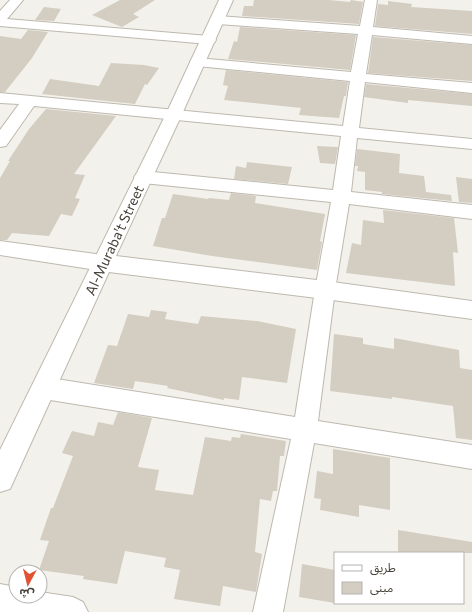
<svg xmlns="http://www.w3.org/2000/svg" width="472" height="612" font-family="Commissioner,'Noto Sans Arabic',sans-serif">
  <style>
    .building { fill: #d4cdc1 }
    .lines { fill: none; stroke-linecap: round; stroke-linejoin: round }
    .minor-casing { stroke: #beb9ae; stroke-width: 2 }
    .tertiary-casing { stroke: #beb9ae; stroke-width: 2 }
    .minor { fill: #fff; fill-rule: evenodd }
    .tertiary { fill: #fff; fill-rule: evenodd }
    .labels { text-anchor: middle; dominant-baseline: central; stroke-width: 4; stroke-linejoin: round; paint-order: stroke }
    .street-label { font-size: 14px; fill: #474239; stroke: #fff }
  </style>
  <rect width="100%" height="100%" fill="#f3f1eb"/>
  <path class="building" d="M 120,0 L 155,0 L 133,14 L 139,17 L 122,27 L 92,15 Z
    M 254,0 L 329,0 L 350,2 L 351,0 L 363,2 L 359,24 L 242,16 L 244,6 L 253,6 Z
    M 388,1 L 412,4 L 411,7 L 472,11 L 472,34 L 375,26 L 378,4 L 388,5 Z
    M 44,7 L 61,9 L 54,21 L 35,20 Z
    M 240,27 L 356,35 L 350,70 L 228,59 L 234,41 L 237,42 Z
    M 28,30 L 48,32 L 32,58 L 5,92 L 0,92 L 0,36 L 21,39 Z
    M 373,37 L 472,45 L 472,81 L 368,73 Z
    M 111,63 L 144,65 L 159,68 L 147,85 L 145,84 L 135,104 L 42,94 L 50,79 L 99,86 Z
    M 226,70 L 348,82 L 346,96 L 344,96 L 339,118 L 299,115 L 301,108 L 224,100 L 228,86 L 223,85 Z
    M 366,84 L 472,94 L 472,106 L 408,100 L 408,103 L 364,97 Z
    M 46,109 L 116,116 L 74,174 L 85,175 L 75,198 L 80,199 L 72,216 L 61,214 L 49,236 L 12,233 L 7,240 L 0,240 L 0,178 L 10,161 L 8,161 L 29,129 Z
    M 317,146 L 338,147 L 335,164 L 320,163 Z
    M 357,149 L 400,154 L 399,173 L 424,176 L 426,192 L 451,195 L 452,201 L 382,194 L 382,192 L 365,190 L 365,172 L 357,171 L 358,166 L 355,166 Z
    M 247,162 L 292,167 L 288,184 L 234,179 L 236,166 L 246,168 Z
    M 456,177 L 472,179 L 472,203 L 459,202 Z
    M 231,193 L 256,196 L 255,203 L 325,214 L 320,241 L 322,242 L 317,270 L 212,256 L 153,246 L 162,218 L 165,218 L 173,194 L 208,199 L 209,198 L 229,200 Z
    M 383,210 L 454,218 L 458,253 L 453,252 L 455,286 L 346,273 L 352,243 L 361,245 L 363,220 L 384,223 Z
    M 151,310 L 167,312 L 165,319 L 198,324 L 201,316 L 257,321 L 296,329 L 287,383 L 242,377 L 239,400 L 224,398 L 224,400 L 167,388 L 168,386 L 135,381 L 133,389 L 94,383 L 108,345 L 117,346 L 128,314 L 149,317 Z
    M 334,334 L 363,338 L 363,344 L 394,349 L 394,338 L 459,350 L 460,368 L 472,370 L 472,440 L 456,438 L 453,406 L 392,397 L 392,399 L 330,391 Z
    M 118,412 L 152,418 L 138,467 L 159,470 L 155,490 L 193,495 L 205,437 L 231,441 L 232,437 L 240,438 L 241,434 L 286,441 L 284,456 L 280,456 L 277,491 L 273,491 L 271,501 L 260,499 L 255,552 L 262,554 L 256,592 L 223,586 L 220,606 L 174,599 L 180,570 L 164,567 L 166,558 L 125,551 L 117,584 L 83,579 L 84,576 L 39,570 L 49,541 L 40,540 L 51,508 L 53,508 L 73,456 L 62,453 L 72,431 L 94,436 L 98,422 L 113,425 Z
    M 333,449 L 390,458 L 390,510 L 359,505 L 359,517 L 320,510 L 321,499 L 314,498 L 317,471 L 333,474 Z
    M 398,530 L 472,542 L 472,553 L 398,553 Z
    M 302,564 L 335,570 L 335,603 L 299,597 Z"/>
  <g class="lines">
    <g class="minor-casing">
      <path id="minor" d="M 10,0 L 23,0 L 7,19 L 209,36 L 214,37 L 216,40 L 214,43 L 209,44 L 0,26 L 0,11 Z
        M 365,0 L 377,0 L 373,27 L 472,36 L 472,44 L 372,35 L 366,74 L 472,83 L 472,93 L 365,82 L 359,128 L 472,139 L 472,149 L 357,138 L 351,192 L 472,205 L 472,219 L 349,204 L 335,290 L 318,421 L 472,445 L 472,469 L 314,443 L 283,612 L 253,612 L 291,439 L 44,399 L 36,395 L 32,388 L 36,381 L 44,377 L 295,417 L 315,290 L 331,202 L 143,183 L 137,181 L 134,177 L 137,173 L 143,171 L 333,190 L 341,136 L 34,106 L 6,146 L 0,147 L 0,130 L 19,104 L 0,103 L 0,93 L 343,126 L 350,81 L 197,66 L 192,65 L 190,62 L 192,59 L 197,58 L 351,72 L 358,34 L 218,24 L 213,23 L 211,20 L 213,17 L 218,16 L 360,26 Z
        M 0,241 L 103,255 L 110,258 L 113,263 L 110,268 L 103,271 L 0,255 Z
        M 0,584 L 16,587 L 16,596 L 40,596 L 40,592 L 73,597 L 83,602 L 88,612 L 0,612 Z"/>
    </g>
    <g class="tertiary-casing">
      <path id="tertiary" d="M 219,0 L 233,0 L 182,114 L 116,256 L 325,281 L 472,301 L 472,319 L 325,299 L 109,272 L 10,489 L 0,492 L 0,450 L 166,114 Z"/>
    </g>
    <use href="#minor" class="minor"/>
    <use href="#tertiary" class="tertiary"/>
  </g>
  <g class="labels">
    <g class="street-label">
      <text transform="translate(114 240) rotate(-65)">Al-Muraba't Street</text>
    </g>
  </g>
  <rect x="334" y="552" width="130" height="52" fill="#ffffff" stroke="#b5b3b0"/>
  <rect x="342" y="565" width="20" height="6" fill="#ffffff" stroke="#b5b3b0"/>
  <text x="370" y="572" font-size="12" fill="#474239">طريق</text>
  <rect x="342" y="582" width="20" height="12" fill="#d4cdc1" stroke="#b5b3b0"/>
  <text x="370" y="592" font-size="12" fill="#474239">مبنى</text>
  <g transform="translate(28 584) rotate(187)"><circle r="19" fill="#ffffff" stroke="#b5b3b0"/>
  <path d="M0-3L7 15L0 10L-7 15Z" fill="#e15234"/>
  <text y="-6" font-size="11" font-weight="bold" text-anchor="middle" fill="#474239">ش</text>
  </g>
</svg>
